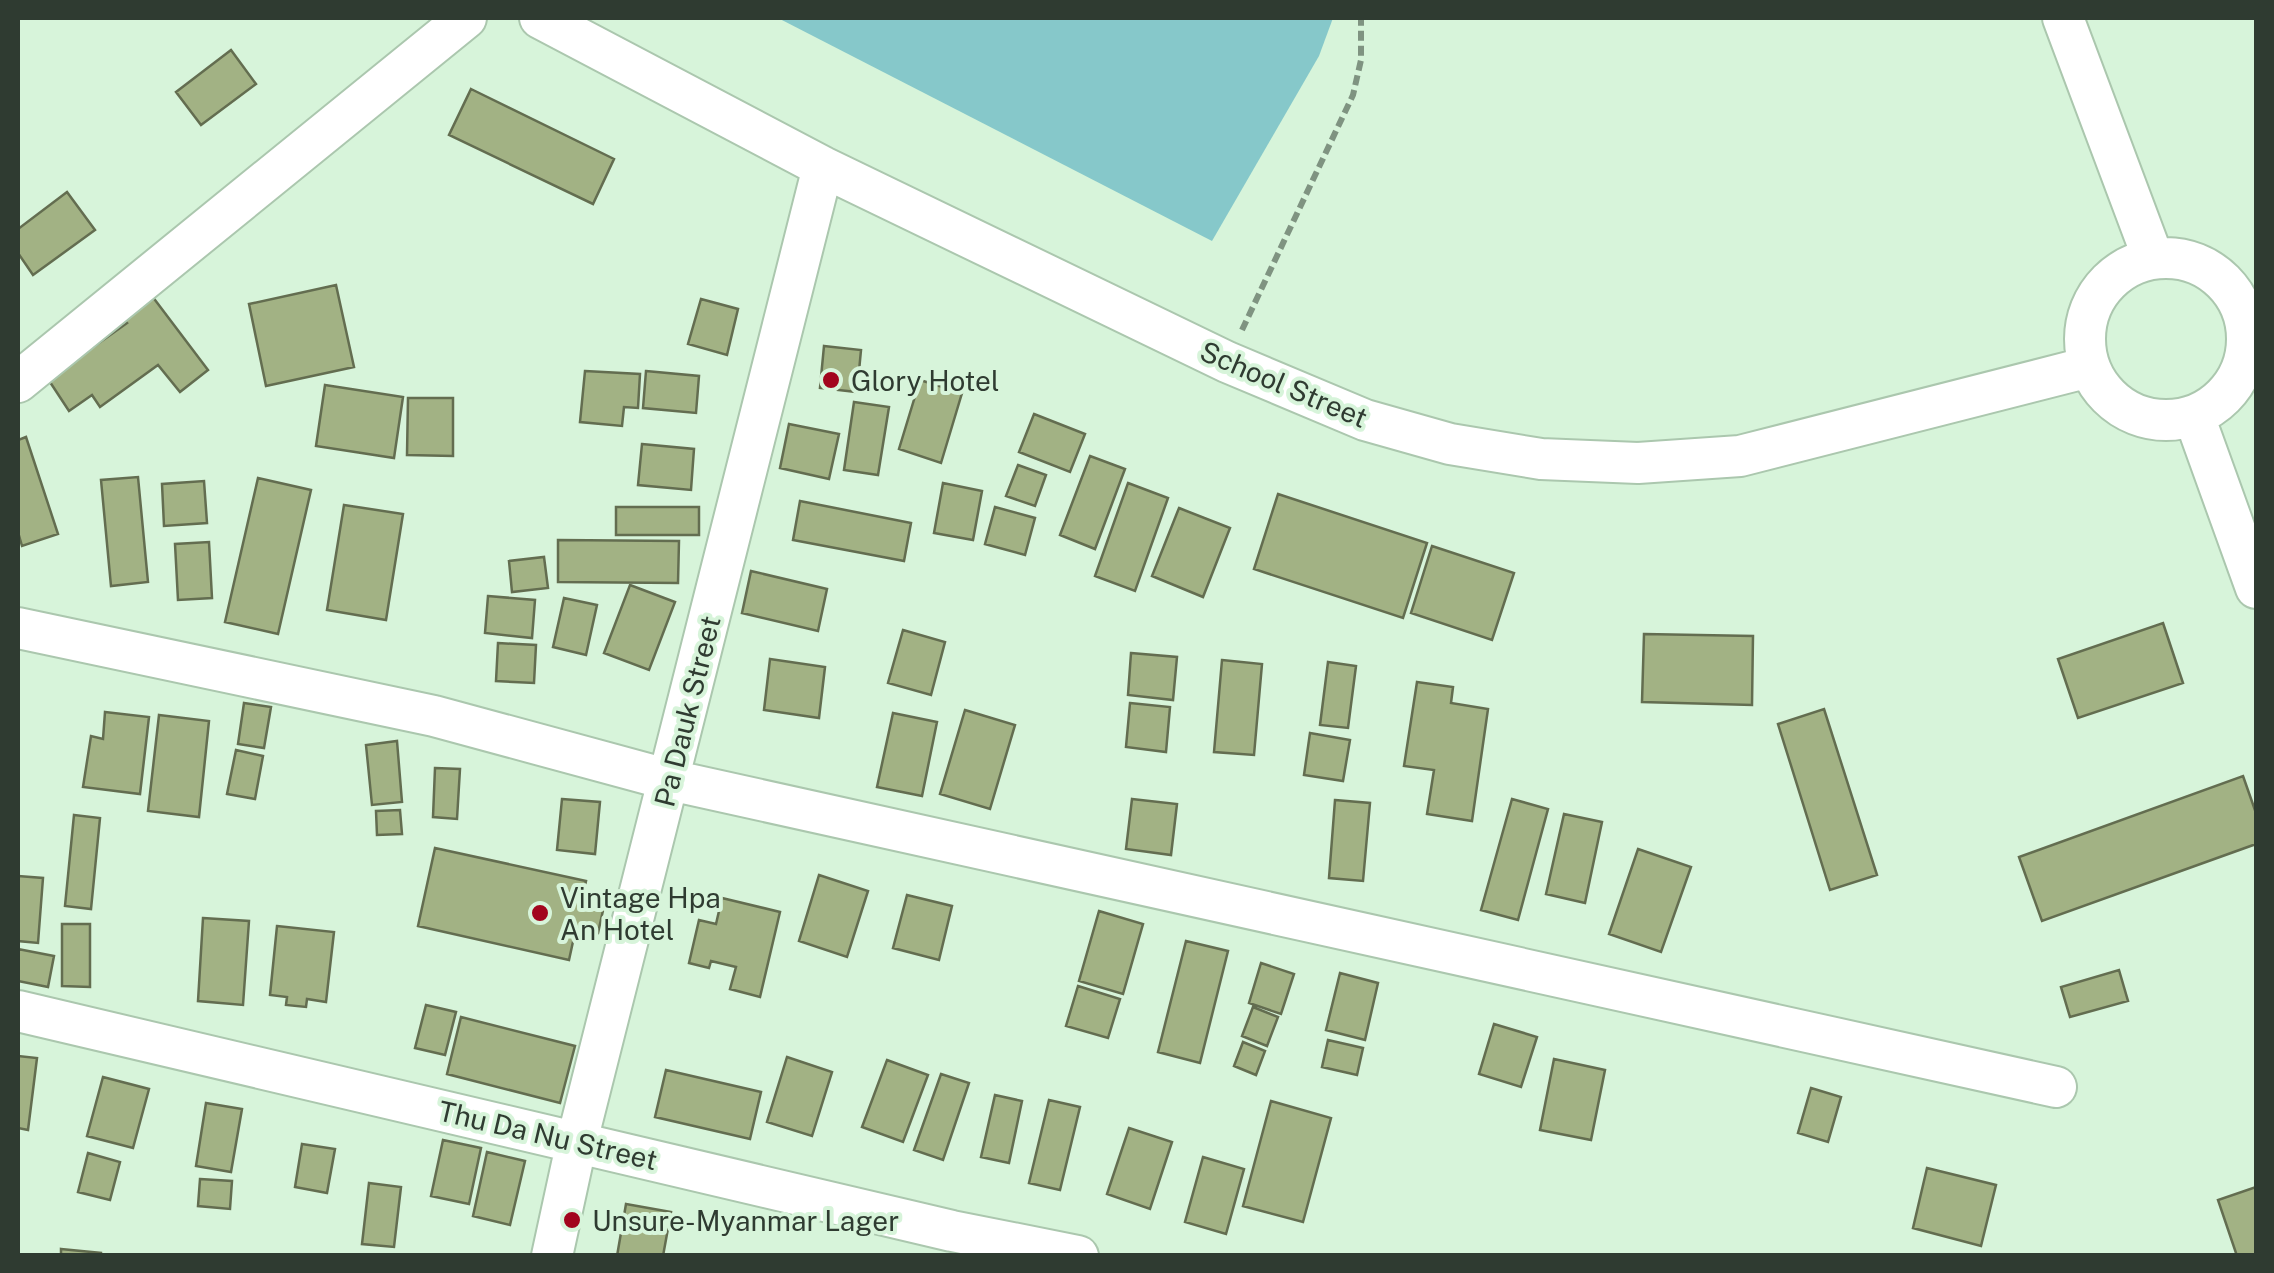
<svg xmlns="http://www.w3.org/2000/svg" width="2274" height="1273" font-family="'Public Sans',sans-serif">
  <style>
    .water { fill: #86c8ca }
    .building { fill: #a2b284; stroke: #636d50; stroke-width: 2.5 }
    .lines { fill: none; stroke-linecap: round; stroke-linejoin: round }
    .minor-casing { stroke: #abc7ae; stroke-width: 44 }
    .path { stroke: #7f9381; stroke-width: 6; stroke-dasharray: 10 5; stroke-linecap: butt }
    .minor { stroke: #fff; stroke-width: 40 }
    .poi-dot { fill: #a2051d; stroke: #d7f4da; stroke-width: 4 }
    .labels { text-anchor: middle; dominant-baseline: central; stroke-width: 8; stroke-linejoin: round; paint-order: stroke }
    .poi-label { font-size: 28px; fill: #2f3b31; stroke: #d7f4da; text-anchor: start }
    .street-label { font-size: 28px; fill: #2f3b31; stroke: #d7f4da }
  </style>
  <rect width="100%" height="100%" fill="#d7f4da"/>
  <path class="water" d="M 778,18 L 1333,18 L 1319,56 L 1212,241 Z"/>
  <path class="building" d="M 231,50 L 256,84 L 201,125 L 176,92 Z
    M 471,89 L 614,159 L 593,204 L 449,135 Z
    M 67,192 L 95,230 L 33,275 L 18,253 L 18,229 Z
    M 336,285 L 354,367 L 266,386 L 249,304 Z
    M 149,292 L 208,370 L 180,392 L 158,365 L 100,407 L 92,395 L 69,411 L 48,379 L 127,323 L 120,315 Z
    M 701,299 L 738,309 L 727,355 L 688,344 Z
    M 824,346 L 861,350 L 857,392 L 820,388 Z
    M 585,371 L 640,374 L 638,408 L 624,407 L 622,426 L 580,422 Z
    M 646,371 L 699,376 L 696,413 L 643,408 Z
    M 920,380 L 962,393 L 941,463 L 899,449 Z
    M 325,385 L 403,397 L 394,458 L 316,446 Z
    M 408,398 L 453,398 L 453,456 L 407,455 Z
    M 854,402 L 889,407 L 878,475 L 844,470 Z
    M 1034,414 L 1085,434 L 1070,472 L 1019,452 Z
    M 789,424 L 839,434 L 829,479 L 780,468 Z
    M 26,437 L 58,534 L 22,546 L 18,532 L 18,440 Z
    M 642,444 L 694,449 L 691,490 L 638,485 Z
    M 1090,456 L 1125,469 L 1095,549 L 1060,535 Z
    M 1018,465 L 1046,475 L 1035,506 L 1006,496 Z
    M 138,477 L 148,582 L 111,586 L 101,480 Z
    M 258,478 L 311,490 L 278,634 L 225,622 Z
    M 204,481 L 207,523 L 164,526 L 162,484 Z
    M 943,483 L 982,491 L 973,540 L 934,533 Z
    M 1128,483 L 1168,498 L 1135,591 L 1095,576 Z
    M 1278,494 L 1427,543 L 1403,618 L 1254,569 Z
    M 800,501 L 911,523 L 904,561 L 793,540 Z
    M 344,505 L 403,514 L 386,620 L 327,610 Z
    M 616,507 L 699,507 L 699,535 L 616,535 Z
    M 995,507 L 1035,518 L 1025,555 L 985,544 Z
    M 1179,508 L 1230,528 L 1203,597 L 1152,576 Z
    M 558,540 L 679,541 L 678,583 L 558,582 Z
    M 209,542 L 212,598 L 178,600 L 175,544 Z
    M 1432,546 L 1514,573 L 1492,640 L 1411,613 Z
    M 544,557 L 548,588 L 512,592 L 509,561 Z
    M 751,571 L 827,589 L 818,631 L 742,613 Z
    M 630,585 L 675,602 L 649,670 L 604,653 Z
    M 488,596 L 535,600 L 532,638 L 485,633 Z
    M 564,598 L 597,605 L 586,655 L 553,647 Z
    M 2163,623 L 2183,683 L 2078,718 L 2058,659 Z
    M 903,630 L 945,642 L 931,695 L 888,683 Z
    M 1644,634 L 1753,636 L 1752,705 L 1642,702 Z
    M 498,643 L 536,645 L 534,683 L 496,681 Z
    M 1131,653 L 1177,657 L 1173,700 L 1128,695 Z
    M 770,659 L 825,667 L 819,718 L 764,710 Z
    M 1222,660 L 1262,664 L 1254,755 L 1214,752 Z
    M 1328,662 L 1356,666 L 1348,728 L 1320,725 Z
    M 1417,682 L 1453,687 L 1451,703 L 1488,709 L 1472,821 L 1427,814 L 1434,770 L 1404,766 Z
    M 244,703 L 271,707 L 264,748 L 238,744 Z
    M 1130,703 L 1170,707 L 1166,752 L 1126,747 Z
    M 1824,709 L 1877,875 L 1830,890 L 1778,724 Z
    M 965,710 L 1015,725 L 990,809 L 940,794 Z
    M 105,712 L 149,717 L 140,794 L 83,787 L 91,736 L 103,739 Z
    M 893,713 L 937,722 L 922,796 L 877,787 Z
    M 159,715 L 209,721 L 199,817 L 148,811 Z
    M 1310,733 L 1350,740 L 1343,781 L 1304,775 Z
    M 397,741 L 402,802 L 372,805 L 366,745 Z
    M 236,750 L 263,756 L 255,799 L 227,794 Z
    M 435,768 L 460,769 L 457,819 L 433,817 Z
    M 2243,776 L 2256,813 L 2256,844 L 2042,921 L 2019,857 Z
    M 562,799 L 600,802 L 595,854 L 557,850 Z
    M 1132,799 L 1177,804 L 1171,855 L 1126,849 Z
    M 1512,799 L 1548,809 L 1518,920 L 1481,910 Z
    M 1335,800 L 1370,803 L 1363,881 L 1329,878 Z
    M 400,810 L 402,834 L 377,835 L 376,811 Z
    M 1564,814 L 1602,822 L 1585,903 L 1546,894 Z
    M 74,815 L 100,818 L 91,909 L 65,906 Z
    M 435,848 L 586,881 L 582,901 L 604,906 L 598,933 L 576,928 L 569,960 L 418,926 Z
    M 1638,849 L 1691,867 L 1661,952 L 1609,934 Z
    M 819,875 L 868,891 L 847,957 L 799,941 Z
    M 18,876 L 43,878 L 38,943 L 18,941 Z
    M 907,895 L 952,906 L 939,960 L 893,948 Z
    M 722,898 L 780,912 L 760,997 L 730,989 L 736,967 L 711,961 L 709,968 L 689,963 L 699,920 L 716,924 Z
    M 1099,911 L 1143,924 L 1123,994 L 1079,981 Z
    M 203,918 L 249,921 L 243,1005 L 198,1001 Z
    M 62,924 L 90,924 L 90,987 L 62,986 Z
    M 277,926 L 334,932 L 326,1002 L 307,999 L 306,1007 L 286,1005 L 287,997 L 270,995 Z
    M 1186,941 L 1228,951 L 1200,1063 L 1158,1052 Z
    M 18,949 L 54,956 L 48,987 L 18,981 Z
    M 1261,963 L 1294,974 L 1281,1014 L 1249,1003 Z
    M 2119,970 L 2128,1001 L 2070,1017 L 2061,987 Z
    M 1340,973 L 1378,983 L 1365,1040 L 1326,1030 Z
    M 1078,986 L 1120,999 L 1108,1038 L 1066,1026 Z
    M 426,1005 L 456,1012 L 445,1055 L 415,1048 Z
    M 1253,1007 L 1278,1017 L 1267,1046 L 1242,1036 Z
    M 461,1017 L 575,1046 L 560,1103 L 447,1074 Z
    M 1494,1024 L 1537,1037 L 1521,1087 L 1479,1074 Z
    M 1328,1040 L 1363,1048 L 1357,1075 L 1322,1067 Z
    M 1243,1042 L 1265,1051 L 1256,1075 L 1234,1066 Z
    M 18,1056 L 37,1058 L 28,1130 L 18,1128 Z
    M 787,1057 L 832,1072 L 812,1136 L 767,1122 Z
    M 1554,1059 L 1605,1070 L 1591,1140 L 1540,1130 Z
    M 887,1060 L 928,1075 L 903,1142 L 862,1127 Z
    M 666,1070 L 761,1092 L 750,1139 L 655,1117 Z
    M 941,1074 L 969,1083 L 943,1160 L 914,1150 Z
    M 103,1077 L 149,1089 L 133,1148 L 87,1136 Z
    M 1811,1088 L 1841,1097 L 1828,1142 L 1798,1133 Z
    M 995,1095 L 1022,1101 L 1009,1163 L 981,1157 Z
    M 1049,1100 L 1080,1107 L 1060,1190 L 1029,1183 Z
    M 1271,1101 L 1331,1118 L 1303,1222 L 1243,1206 Z
    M 206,1103 L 242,1109 L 231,1172 L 196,1166 Z
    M 1129,1128 L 1172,1142 L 1150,1209 L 1107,1194 Z
    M 443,1140 L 481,1148 L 469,1204 L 431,1196 Z
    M 302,1144 L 335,1149 L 327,1193 L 295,1187 Z
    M 487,1152 L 525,1161 L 510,1225 L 473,1216 Z
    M 88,1153 L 120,1162 L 110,1200 L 78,1192 Z
    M 1203,1157 L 1244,1169 L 1226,1234 L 1185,1222 Z
    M 1927,1168 L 1996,1185 L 1981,1246 L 1913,1228 Z
    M 200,1179 L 232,1181 L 230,1209 L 198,1206 Z
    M 369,1183 L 401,1187 L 394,1247 L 362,1244 Z
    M 2256,1187 L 2256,1256 L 2237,1256 L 2218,1200 Z
    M 626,1204 L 671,1212 L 663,1256 L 617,1256 Z
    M 61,1249 L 101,1253 L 101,1256 L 61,1256 Z"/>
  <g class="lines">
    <g class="minor-casing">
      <path id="minor" d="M 540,18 L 823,167 L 1227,362 L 1365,420 L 1450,444 L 1541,459 L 1638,463 L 1740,456 L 2089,367
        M 2063,18 L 2153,258
        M2085 339a81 81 0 1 1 162 0a81 81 0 1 1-162 0Z
        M 18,382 L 466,18
        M 2194,416 L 2256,588
        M 18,628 L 434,716 L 670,780 L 2056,1087
        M 18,1011 L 952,1231 L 1078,1256
        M 552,1256 L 577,1141 L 823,167"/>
    </g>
    <path class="path" d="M 1242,330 L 1353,95 L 1361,60 L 1361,18"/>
    <use href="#minor" class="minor"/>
  </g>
  <g class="poi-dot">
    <circle cx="831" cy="380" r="10"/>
    <circle cx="540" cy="913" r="10"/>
    <circle cx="572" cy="1220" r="10"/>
  </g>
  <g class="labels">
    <g class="poi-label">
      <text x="851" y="380">Glory Hotel</text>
      <text x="560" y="897">Vintage Hpa<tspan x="560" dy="32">An Hotel</tspan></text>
      <text x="592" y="1220">Unsure-Myanmar Lager</text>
    </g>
    <g class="street-label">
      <text transform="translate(1284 384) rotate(23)">School Street</text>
      <text transform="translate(687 711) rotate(-76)">Pa Dauk Street</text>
      <text transform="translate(548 1135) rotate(13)">Thu Da Nu Street</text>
    </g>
  </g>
  <rect width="2274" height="1273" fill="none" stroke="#2f3b31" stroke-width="40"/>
</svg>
